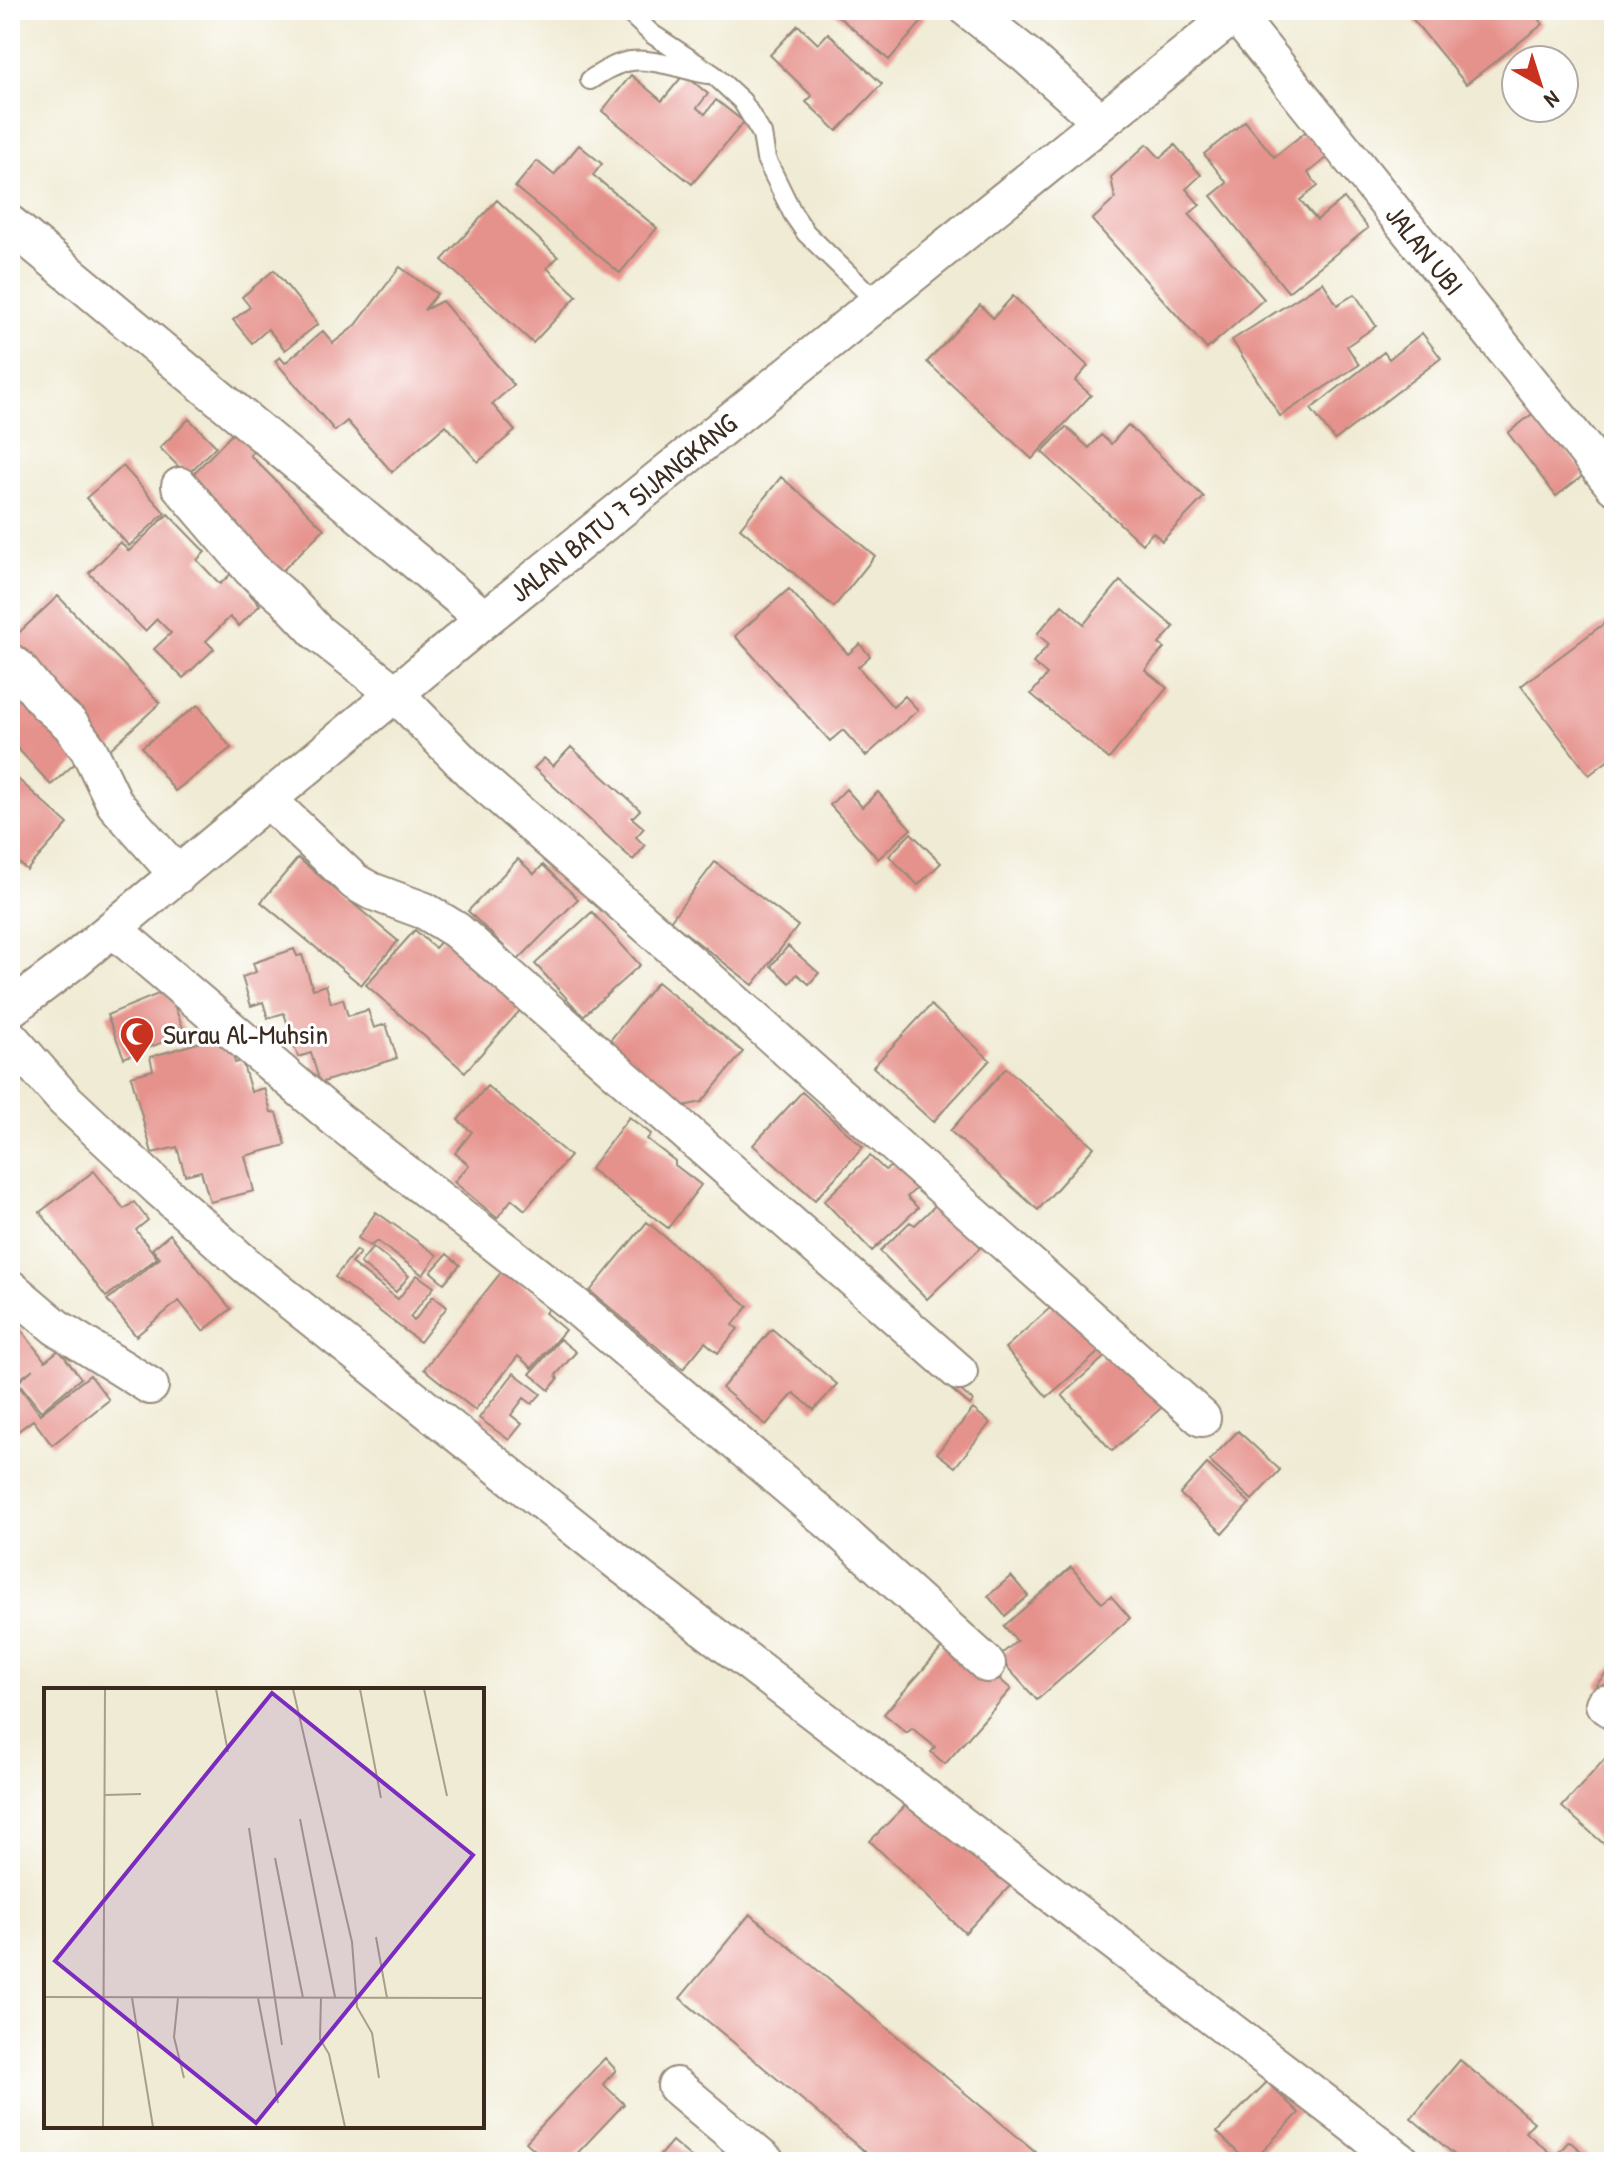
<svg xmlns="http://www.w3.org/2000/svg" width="1624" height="2172" font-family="'Patrick Hand',sans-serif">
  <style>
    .building { fill: #e6928c }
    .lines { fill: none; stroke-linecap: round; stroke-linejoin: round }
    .lane-casing { stroke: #968a79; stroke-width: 22 }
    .street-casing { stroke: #968a79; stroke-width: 40 }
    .lane { stroke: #fff; stroke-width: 18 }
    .street { stroke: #fff; stroke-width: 36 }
    .labels { text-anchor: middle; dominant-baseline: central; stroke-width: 6; stroke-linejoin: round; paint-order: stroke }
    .street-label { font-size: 28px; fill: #3b2a1e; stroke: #fff }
    .poi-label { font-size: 28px; fill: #3b2a1e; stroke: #fff; text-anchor: start }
    .inset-road { fill: none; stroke: #a89e8b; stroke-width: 2 }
    .view { fill: #7b2cbf; fill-opacity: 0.15; stroke: #7b2cbf; stroke-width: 4 }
    .inset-edge { fill: none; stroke: #3b2a1e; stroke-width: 4 }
  </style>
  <rect width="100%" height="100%" fill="#fff"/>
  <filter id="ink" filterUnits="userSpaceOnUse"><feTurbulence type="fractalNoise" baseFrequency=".0125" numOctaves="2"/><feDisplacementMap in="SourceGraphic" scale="16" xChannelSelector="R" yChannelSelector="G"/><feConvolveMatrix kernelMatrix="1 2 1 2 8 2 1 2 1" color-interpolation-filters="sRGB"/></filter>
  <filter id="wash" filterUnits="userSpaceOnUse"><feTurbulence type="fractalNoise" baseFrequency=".006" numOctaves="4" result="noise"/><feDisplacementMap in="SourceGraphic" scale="32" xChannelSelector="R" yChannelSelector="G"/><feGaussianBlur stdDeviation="1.8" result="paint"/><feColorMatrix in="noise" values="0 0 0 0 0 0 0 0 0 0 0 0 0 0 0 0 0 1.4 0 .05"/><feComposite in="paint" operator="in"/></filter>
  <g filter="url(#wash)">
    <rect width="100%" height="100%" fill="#f0ebd4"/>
    <g id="blocks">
      <path class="building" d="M 831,10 L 916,10 L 925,18 L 889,60 Z
        M 1405,10 L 1532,10 L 1543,24 L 1466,84 Z
        M 798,25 L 818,44 L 828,33 L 882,84 L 837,131 L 806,102 L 812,96 L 770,55 Z
        M 684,74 L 708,94 L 697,108 L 705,114 L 716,100 L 744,122 L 692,184 L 602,111 L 631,75 L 662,101 Z
        M 1245,121 L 1274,157 L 1313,126 L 1334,152 L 1308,173 L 1318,186 L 1300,200 L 1317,220 L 1344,198 L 1368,228 L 1288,292 L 1211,196 L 1227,183 L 1204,154 Z
        M 1147,144 L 1160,158 L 1175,145 L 1201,175 L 1186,189 L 1200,205 L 1189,214 L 1264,299 L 1207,349 L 1092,220 L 1115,199 L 1111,177 Z
        M 579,145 L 602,164 L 593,175 L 657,228 L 620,273 L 515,187 L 537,161 L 554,175 Z
        M 497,200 L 558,257 L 547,268 L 577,296 L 533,343 L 442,260 Z
        M 400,267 L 437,294 L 424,310 L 442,301 L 514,385 L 492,404 L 515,431 L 478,462 L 446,425 L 392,472 L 347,421 L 335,431 L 275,361 L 280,357 L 285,363 L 323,331 L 333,343 L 356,325 Z
        M 274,270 L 318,324 L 285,350 L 268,329 L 252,343 L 233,320 L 250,307 L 242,297 Z
        M 1323,282 L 1337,305 L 1355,294 L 1376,326 L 1347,346 L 1359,365 L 1280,416 L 1232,340 Z
        M 1013,296 L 1088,366 L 1075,381 L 1091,395 L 1032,459 L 927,362 L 980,305 L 993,318 Z
        M 1422,333 L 1441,358 L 1335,440 L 1311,409 L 1384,352 L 1389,359 Z
        M 1536,411 L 1585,474 L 1556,496 L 1508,433 Z
        M 189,419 L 216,446 L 187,475 L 160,448 Z
        M 1128,425 L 1204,497 L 1162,541 L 1153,532 L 1142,544 L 1042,452 L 1066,427 L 1089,448 L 1101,435 L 1111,444 Z
        M 240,426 L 260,446 L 250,455 L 324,529 L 279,574 L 186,481 Z
        M 123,466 L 165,513 L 129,546 L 86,498 Z
        M 781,477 L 875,556 L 834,607 L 740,528 Z
        M 168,514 L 205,552 L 197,560 L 220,584 L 231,574 L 260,605 L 239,626 L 230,617 L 206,641 L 214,649 L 183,678 L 154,649 L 171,633 L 157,619 L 145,631 L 89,573 L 120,542 L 129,551 Z
        M 1120,581 L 1174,627 L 1159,644 L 1164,648 L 1145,670 L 1167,688 L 1109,759 L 1031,694 L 1047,675 L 1033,663 L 1049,644 L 1037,634 L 1062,605 L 1084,624 Z
        M 789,589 L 848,654 L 860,644 L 870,656 L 858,667 L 893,707 L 905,696 L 918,710 L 866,756 L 843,730 L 830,741 L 735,636 Z
        M 58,596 L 160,703 L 107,752 L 10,650 L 10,641 Z
        M 1614,616 L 1614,756 L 1589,775 L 1521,686 Z
        M 10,682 L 81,758 L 51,785 L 12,742 L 10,744 Z
        M 198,705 L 231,748 L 175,791 L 142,747 Z
        M 571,747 L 640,810 L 632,818 L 644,828 L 636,837 L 645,846 L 633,860 L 534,768 L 544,758 L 553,766 Z
        M 10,772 L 68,824 L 27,870 L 10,855 Z
        M 846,789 L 862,807 L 878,792 L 911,829 L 878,859 L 830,805 Z
        M 911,833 L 941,863 L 918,885 L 889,856 Z
        M 298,858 L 398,941 L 361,985 L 261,902 Z
        M 518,859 L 534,874 L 543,865 L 578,899 L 518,960 L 468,911 Z
        M 715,862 L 798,926 L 753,985 L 670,921 Z
        M 592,912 L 640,965 L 583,1016 L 535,964 Z
        M 415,930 L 435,948 L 445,937 L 524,1006 L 465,1072 L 366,985 Z
        M 788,946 L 819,973 L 809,984 L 797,974 L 790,983 L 771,966 Z
        M 294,949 L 297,956 L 302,955 L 313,989 L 326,985 L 331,1003 L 343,999 L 348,1016 L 368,1010 L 374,1028 L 386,1024 L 397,1058 L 320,1083 L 311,1053 L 298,1057 L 284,1013 L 268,1018 L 263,1002 L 251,1006 L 242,977 L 256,972 L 253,963 Z
        M 657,982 L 743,1052 L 702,1102 L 683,1106 L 607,1044 Z
        M 168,990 L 185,1033 L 124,1058 L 107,1015 Z
        M 931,1005 L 990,1060 L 933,1122 L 873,1067 Z
        M 228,1034 L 235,1063 L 242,1061 L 251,1092 L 264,1088 L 271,1112 L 277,1113 L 286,1145 L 245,1156 L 254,1191 L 210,1202 L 201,1171 L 185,1175 L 177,1147 L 152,1153 L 131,1076 L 153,1070 L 150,1057 Z
        M 1006,1068 L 1094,1147 L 1038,1210 L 950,1131 Z
        M 487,1086 L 570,1156 L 525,1210 L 512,1199 L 497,1218 L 454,1182 L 469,1165 L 455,1153 L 472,1132 L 458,1120 Z
        M 802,1092 L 863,1147 L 815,1200 L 753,1145 Z
        M 629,1117 L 651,1134 L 647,1139 L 675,1161 L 675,1165 L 701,1185 L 668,1228 L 590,1169 Z
        M 870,1156 L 885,1170 L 901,1161 L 922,1183 L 907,1197 L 918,1208 L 872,1251 L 824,1201 Z
        M 94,1171 L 124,1209 L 134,1202 L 148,1220 L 136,1230 L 157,1258 L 106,1297 L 40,1212 Z
        M 943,1198 L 986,1242 L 927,1299 L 880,1251 L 910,1222 L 915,1225 Z
        M 376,1212 L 437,1255 L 423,1275 L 377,1241 L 370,1246 L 358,1238 Z
        M 647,1222 L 748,1306 L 733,1325 L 738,1329 L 718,1353 L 705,1342 L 683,1369 L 590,1291 Z
        M 170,1234 L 231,1309 L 203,1331 L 179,1301 L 136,1336 L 107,1300 L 160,1258 L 152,1249 Z
        M 373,1247 L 409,1276 L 396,1292 L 360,1263 Z
        M 356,1250 L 360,1253 L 351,1263 L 398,1299 L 417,1275 L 434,1287 L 410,1317 L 414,1321 L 433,1296 L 447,1307 L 420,1342 L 335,1277 Z
        M 447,1254 L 460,1265 L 444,1283 L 431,1272 Z
        M 503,1270 L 550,1307 L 545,1313 L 565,1330 L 532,1368 L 518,1356 L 475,1410 L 424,1369 Z
        M 1060,1299 L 1107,1345 L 1047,1397 L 1005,1348 Z
        M 10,1315 L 45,1361 L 59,1350 L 81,1378 L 41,1411 L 18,1382 L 33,1369 L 16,1382 L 40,1414 L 90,1375 L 109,1400 L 52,1445 L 33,1420 L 18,1431 L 10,1420 Z
        M 772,1329 L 837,1384 L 814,1410 L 794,1393 L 766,1425 L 722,1388 Z
        M 560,1339 L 576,1352 L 556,1375 L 558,1379 L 549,1390 L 530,1374 Z
        M 1118,1345 L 1168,1402 L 1112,1451 L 1062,1395 Z
        M 514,1373 L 541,1394 L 532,1404 L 524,1398 L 511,1415 L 522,1424 L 509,1440 L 479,1418 Z
        M 940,1373 L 973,1401 L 970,1405 L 936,1377 Z
        M 973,1409 L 990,1423 L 955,1467 L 937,1453 Z
        M 1238,1431 L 1280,1470 L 1252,1500 L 1209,1461 Z
        M 1207,1464 L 1250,1503 L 1223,1533 L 1180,1494 Z
        M 1071,1567 L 1102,1603 L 1111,1596 L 1130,1618 L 1037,1700 L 998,1657 L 1017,1641 L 1004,1626 Z
        M 1011,1576 L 1028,1596 L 1005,1616 L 988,1596 Z
        M 955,1640 L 1011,1689 L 945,1764 L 931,1752 L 935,1747 L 912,1728 L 907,1733 L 884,1714 L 947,1642 Z
        M 1614,1664 L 1614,1700 L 1596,1685 Z
        M 1610,1753 L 1614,1757 L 1614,1853 L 1562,1807 Z
        M 916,1795 L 1010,1886 L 965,1933 L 870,1841 Z
        M 750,1914 L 1048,2162 L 877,2162 L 680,1998 Z
        M 605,2058 L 616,2070 L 603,2084 L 624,2104 L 569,2162 L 548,2162 L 526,2142 Z
        M 1460,2060 L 1534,2122 L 1525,2132 L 1555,2157 L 1569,2141 L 1594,2162 L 1519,2162 L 1508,2154 L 1501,2162 L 1463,2162 L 1411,2118 Z
        M 1267,2082 L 1299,2113 L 1251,2162 L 1247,2162 L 1217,2132 Z
        M 672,2141 L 697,2162 L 654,2162 Z"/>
    </g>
  </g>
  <g filter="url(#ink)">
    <use href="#blocks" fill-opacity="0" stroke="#968a79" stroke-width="2"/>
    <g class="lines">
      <g class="lane-casing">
        <path id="lane" d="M 626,10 L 652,34 L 714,75 L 742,101 L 762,134 L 766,159 L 793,214 L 806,233 L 877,302
          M 590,80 C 602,72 616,63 631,61 C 653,58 685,70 707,74"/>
      </g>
      <g class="street-casing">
        <g id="street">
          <path d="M 969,10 L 1026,55 L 1101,122"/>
          <path id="s1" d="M 1232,10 L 1614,486"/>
          <path d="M 10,224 L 485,619"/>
          <path d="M 180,486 L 251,569 L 285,598 L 318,633 L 396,694 L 475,775 L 688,961 L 1202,1418"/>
          <path d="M 10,662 L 17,667 L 46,703 L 70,724 L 89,750 L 115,804 L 178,875"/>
          <path d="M 268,800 L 355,882 L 371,891 L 425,911 L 456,930 L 959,1372"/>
          <path d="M 113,929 L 336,1119 L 573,1304 L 838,1529 L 987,1664"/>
          <path id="s2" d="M 10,1009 L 71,963 L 485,619 L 1240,10"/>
          <path d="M 10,1038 L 64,1099 L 159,1188 L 248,1267 L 618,1562 L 1402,2162"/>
          <path d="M 10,1288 L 56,1327 L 150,1386"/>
          <path d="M 1604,1704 L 1614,1711"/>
          <path d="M 676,2086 L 766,2162"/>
        </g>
      </g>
      <use href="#lane" class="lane"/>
      <use href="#street" class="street"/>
    </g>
  </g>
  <defs>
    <g id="mosque-pin" transform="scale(1.8)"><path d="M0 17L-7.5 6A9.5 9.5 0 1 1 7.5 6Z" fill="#c8321e" stroke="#fff"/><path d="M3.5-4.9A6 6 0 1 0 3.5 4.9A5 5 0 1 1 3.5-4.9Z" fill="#fff"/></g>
  </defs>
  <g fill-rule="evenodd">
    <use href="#mosque-pin" x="137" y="1034"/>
  </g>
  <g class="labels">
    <g class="street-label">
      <text stroke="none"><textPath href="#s1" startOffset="308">JALAN UBI</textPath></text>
      <text stroke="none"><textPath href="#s2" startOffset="792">JALAN BATU 7 SIJANGKANG</textPath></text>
    </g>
    <g class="poi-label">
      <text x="163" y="1034">Surau Al-Muhsin</text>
    </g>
  </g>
  <g transform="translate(44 1688)">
    <rect width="440" height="440" fill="#f0ebd4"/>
    <path class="inset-road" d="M 172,1 L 184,64M 249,1 L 308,254 L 313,319 L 328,345 L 335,390M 316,1 L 337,110M 380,1 L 403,108M 61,107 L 97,106M 256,131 L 291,309M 205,140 L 238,357M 231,170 L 259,310M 332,249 L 343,310M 0,309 L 440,310M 277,309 L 276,351 L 285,366 L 301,439M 88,310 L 109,439M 134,310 L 130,349 L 140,390M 214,310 L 234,415M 59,439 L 61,1"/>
    <path class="view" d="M 228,5 L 429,167 L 212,435 L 11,273 Z"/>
    <rect width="440" height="440" class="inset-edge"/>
  </g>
  <rect width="1624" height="2172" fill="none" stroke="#fff" stroke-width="40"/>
  <g transform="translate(1540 84) rotate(141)"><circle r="38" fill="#ffffff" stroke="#b1aaa5" stroke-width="2"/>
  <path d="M0-6L14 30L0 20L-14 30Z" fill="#c8321e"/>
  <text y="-12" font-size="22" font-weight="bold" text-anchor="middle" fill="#3b2a1e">N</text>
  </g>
</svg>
